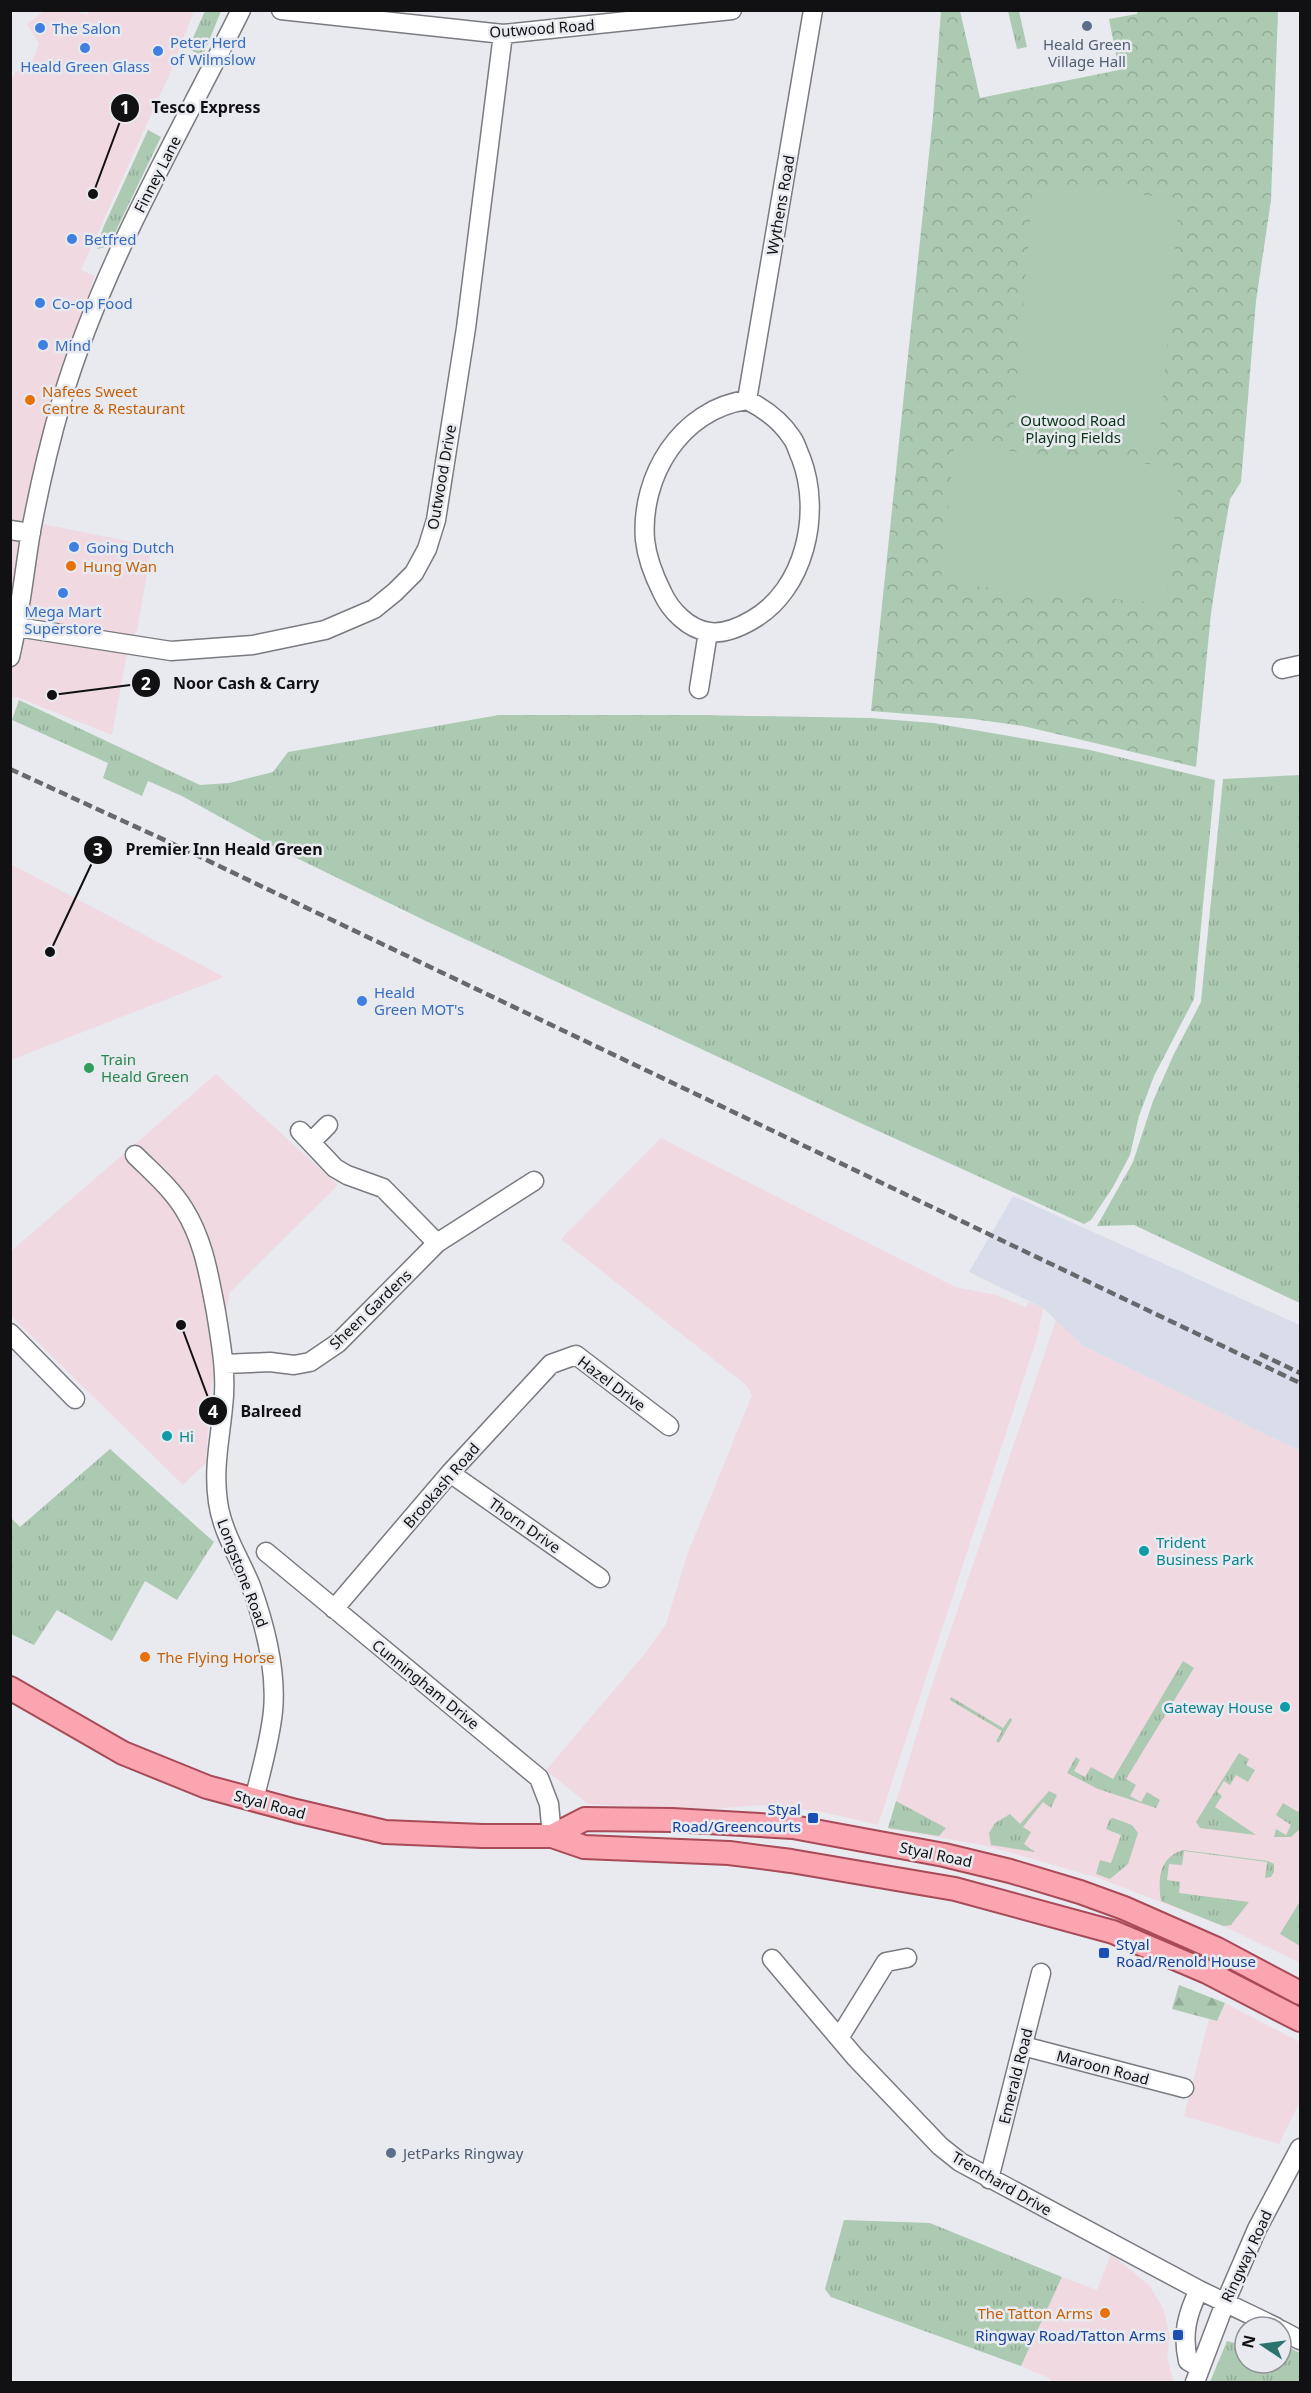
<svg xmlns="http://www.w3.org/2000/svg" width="1311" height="2393" font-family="'Noto Sans',sans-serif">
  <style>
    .commercial { fill: #f1d9e2 }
    .built { fill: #d9dde9 }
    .grass { fill: url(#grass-tufts) }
    .forest { fill: url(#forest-firs) }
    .park { fill: url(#park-crowns) }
    .pitch { fill: #acc9b2 }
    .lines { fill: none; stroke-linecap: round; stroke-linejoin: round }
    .minor-casing { stroke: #797b80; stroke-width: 21 }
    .major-casing { stroke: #a84a57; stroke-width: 26 }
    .minor { stroke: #fff; stroke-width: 18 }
    .major { stroke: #fba5b0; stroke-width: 22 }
    .rail { stroke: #67686b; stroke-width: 4.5; stroke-dasharray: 9 4.5; stroke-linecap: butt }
    .service-dot { fill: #5c6f8a; stroke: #e8eaef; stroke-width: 2 }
    .shop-dot { fill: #3f7fe0; stroke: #e8eaef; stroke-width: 2 }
    .food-dot { fill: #e8710a; stroke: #e8eaef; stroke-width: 2 }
    .leisure-dot { fill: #2e9e5b; stroke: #e8eaef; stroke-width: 2 }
    .culture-dot { fill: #0f9aa8; stroke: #e8eaef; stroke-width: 2 }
    .transit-dot { fill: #1a4fb4; stroke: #e8eaef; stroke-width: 2 }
    .labels { text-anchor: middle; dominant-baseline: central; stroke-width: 5; stroke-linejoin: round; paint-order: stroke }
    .shop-label { font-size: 15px; fill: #366cbe; stroke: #e8eaef; text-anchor: start }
    .street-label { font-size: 15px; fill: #111113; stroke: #e8eaef }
    .service-label { font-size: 15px; fill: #4e5e75; stroke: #e8eaef }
    .food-label { font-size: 15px; fill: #c56008; stroke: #e8eaef; text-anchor: start }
    .park-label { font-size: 15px; fill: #093619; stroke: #e8eaef }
    .leisure-label { font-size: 15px; fill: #27864d; stroke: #e8eaef; text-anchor: start }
    .culture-label { font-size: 15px; fill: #0d838f; stroke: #e8eaef; text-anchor: start }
    .transit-label { font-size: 15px; fill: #164399; stroke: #e8eaef; text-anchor: end }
    .leader { fill: none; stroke: #111113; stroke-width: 2 }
    .callout-dot { fill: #111113; stroke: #e8eaef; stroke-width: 2 }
    .mark-label { font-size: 18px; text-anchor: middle; font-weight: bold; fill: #fff }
    .callout-label { font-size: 16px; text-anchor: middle; font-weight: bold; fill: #111113; stroke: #e8eaef; stroke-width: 5; stroke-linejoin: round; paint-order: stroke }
  </style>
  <defs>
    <pattern id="grass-tufts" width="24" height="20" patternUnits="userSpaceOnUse" patternTransform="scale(1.5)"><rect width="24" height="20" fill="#acc9b2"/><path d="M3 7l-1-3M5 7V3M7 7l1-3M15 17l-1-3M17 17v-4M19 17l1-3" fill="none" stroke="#93ac98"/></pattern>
    <pattern id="forest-firs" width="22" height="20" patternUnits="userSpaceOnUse" patternTransform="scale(1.5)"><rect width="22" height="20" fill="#acc9b2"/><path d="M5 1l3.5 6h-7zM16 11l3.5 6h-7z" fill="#93ac98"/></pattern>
    <pattern id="park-crowns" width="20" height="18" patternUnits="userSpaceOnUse" patternTransform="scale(1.5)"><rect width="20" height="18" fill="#acc9b2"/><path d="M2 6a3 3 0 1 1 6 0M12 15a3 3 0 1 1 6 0" fill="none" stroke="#93ac98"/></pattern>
  </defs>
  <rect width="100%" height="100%" fill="#e8eaef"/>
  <path class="commercial" d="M 44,11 L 72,11 L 88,15 L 88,11 L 194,11 L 170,73 L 81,270 L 95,276 L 51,398 L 23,520 L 152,546 L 137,630 L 126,658 L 112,735 L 17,697 L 11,698 L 10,83 L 16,71 L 28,71 L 39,44 L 27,24 Z
    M 11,864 L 224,977 L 11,1060 Z
    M 216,1074 L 338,1185 L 230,1292 L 210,1393 L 206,1463 L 183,1485 L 11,1316 L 10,1252 Z
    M 661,1138 L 955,1287 L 996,1295 L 1026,1307 L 1029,1302 L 1043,1308 L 1037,1338 L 878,1825 L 818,1811 L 762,1805 L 701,1810 L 588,1804 L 546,1770 L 643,1656 L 666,1624 L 687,1555 L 752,1395 L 746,1385 L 561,1239 Z
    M 1056,1320 L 1082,1345 L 1300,1451 L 1300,1963 L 1223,1926 L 1096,1877 L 987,1846 L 888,1828 L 929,1694 Z
    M 1225,2003 L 1300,2042 L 1300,2101 L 1279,2144 L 1184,2116 L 1209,2019 L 1217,2021 Z
    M 1111,2254 L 1149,2285 L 1163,2308 L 1170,2336 L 1167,2358 L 1174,2382 L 1050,2382 L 1051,2379 L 1021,2366 L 1062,2277 L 1097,2290 Z"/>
  <path class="built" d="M 1013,1196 L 1300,1325 L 1300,1451 L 1082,1345 L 1043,1308 L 969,1272 Z"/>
  <path class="grass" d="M 205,11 L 221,11 L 203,56 L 188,49 Z
    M 1008,11 L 1019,11 L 1027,47 L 1017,49 Z
    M 148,130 L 161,137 L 112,239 L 105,247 L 97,249 L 103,228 Z
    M 19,700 L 200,785 L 229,783 L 273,772 L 288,752 L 499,715 L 698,715 L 870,718 L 933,723 L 1090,750 L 1215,780 L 1194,999 L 1154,1076 L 1139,1116 L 1130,1155 L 1113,1187 L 1091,1220 L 1084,1224 L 856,1121 L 426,921 L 278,849 L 182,796 L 148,781 L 142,796 L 103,778 L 108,763 L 12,720 Z
    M 1300,775 L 1300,1303 L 1134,1225 L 1097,1226 L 1133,1162 L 1153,1101 L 1174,1054 L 1201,1002 L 1223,779 Z
    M 110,1449 L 214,1542 L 177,1600 L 145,1581 L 112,1641 L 57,1610 L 34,1645 L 11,1634 L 11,1518 L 20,1527 Z
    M 1183,1661 L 1194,1668 L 1126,1779 L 1136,1785 L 1130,1796 L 1141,1802 L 1147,1792 L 1160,1800 L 1156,1808 L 1098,1789 L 1067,1773 L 1076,1757 L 1080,1760 L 1074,1771 L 1085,1777 L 1091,1767 L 1113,1779 Z
    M 951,1697 L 1003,1728 L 1010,1718 L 1012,1720 L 999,1743 L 996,1741 L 1002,1731 L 950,1700 Z
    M 1239,1753 L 1249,1759 L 1246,1765 L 1255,1770 L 1248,1782 L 1236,1775 L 1230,1785 L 1224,1781 L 1217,1792 L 1222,1796 L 1215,1807 L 1256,1835 L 1200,1828 L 1196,1822 Z
    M 1049,1791 L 1057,1795 L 1051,1808 L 1043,1802 L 1023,1827 L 1031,1832 L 1024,1844 L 1035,1852 L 991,1845 L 989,1833 L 995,1823 L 1010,1814 L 1020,1824 Z
    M 896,1801 L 946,1828 L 939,1836 L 888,1828 Z
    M 1283,1803 L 1298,1812 L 1300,1808 L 1300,1829 L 1291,1837 L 1274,1837 L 1276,1829 L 1286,1835 L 1291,1825 L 1276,1815 Z
    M 1113,1818 L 1132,1825 L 1138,1833 L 1128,1864 L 1110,1879 L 1096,1874 L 1100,1860 L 1111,1863 L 1121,1835 L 1106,1829 L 1110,1819 Z
    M 1183,1850 L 1268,1861 L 1274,1864 L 1274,1872 L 1271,1877 L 1265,1878 L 1267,1862 L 1184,1851 L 1182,1865 L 1169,1864 L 1167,1880 L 1180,1882 L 1179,1893 L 1249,1902 L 1231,1925 L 1223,1926 L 1161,1901 C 1158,1880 1158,1858 1183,1850 Z
    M 1300,1901 L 1300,1946 L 1280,1934 Z
    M 844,2220 L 930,2223 L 1062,2277 L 1021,2366 L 831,2297 L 825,2289 Z
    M 1227,2341 L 1245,2346 L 1245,2363 L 1281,2363 L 1281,2344 L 1300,2353 L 1300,2382 L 1210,2382 Z"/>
  <path class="forest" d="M 1179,1985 L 1225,2003 L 1217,2021 L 1172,2009 Z"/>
  <path class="park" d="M 941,11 L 960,11 L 980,98 L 1119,70 L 1109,19 L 1137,14 L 1137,11 L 1278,11 L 1271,200 L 1256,301 L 1241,482 L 1230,499 L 1219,561 L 1211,613 L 1196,767 L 1023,726 L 973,719 L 871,711 L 933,116 Z"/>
  <path class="pitch" d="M 1033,186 L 1179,198 L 1159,445 L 1013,433 Z
    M 954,446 L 1180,467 L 1166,604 L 941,583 Z"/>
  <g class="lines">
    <g class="minor-casing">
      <path id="minor" d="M 281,10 L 503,34 L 732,10
        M 747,400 C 765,409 781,421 792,438 C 796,443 798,452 801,458 C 822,513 805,590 752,620 C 740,627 723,634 709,632 C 688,629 670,610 662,592 C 654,576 647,558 645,540 C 640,476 681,409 747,400 Z
        M 747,400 L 813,10
        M 10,530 L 31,533
        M 17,627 L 171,651 L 253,645 L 325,630 L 374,609 L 395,592 L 414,573 L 427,549 L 436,520 L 466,328 L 503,34
        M 10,657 C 20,615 24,573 31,531 C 39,488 49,445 61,403 C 102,264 177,139 241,10
        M 1282,669 L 1300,665
        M 699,689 L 708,632
        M 300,1131 L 335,1168 L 347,1175 L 383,1188 L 437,1243
        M 312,1141 L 328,1125
        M 135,1155 C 152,1172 171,1188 184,1209 C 204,1241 209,1276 216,1312 C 221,1344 227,1374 223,1407 C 220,1439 213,1469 218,1502 C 222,1532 240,1559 251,1586 C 265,1625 277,1669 273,1711 C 270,1741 261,1771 254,1800
        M 10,1333 L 75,1399
        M 225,1364 L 270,1362 L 294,1365 L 310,1362 L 338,1343 L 437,1243 L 534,1181
        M 450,1473 L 600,1578
        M 266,1552 L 539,1778 L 549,1804 L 552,1836
        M 334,1609 L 450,1473 L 551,1364 L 576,1355 L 669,1426
        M 772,1959 L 855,2057 L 940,2146 L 960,2162 L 1199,2290 L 1276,2327
        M 839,2038 L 886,1962 L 907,1958
        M 1023,2046 L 1184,2088
        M 989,2179 L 1041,1973
        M 1199,2290 C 1187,2314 1182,2334 1188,2361 L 1200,2368
        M 1281,2330 L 1300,2340
        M 1195,2382 L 1225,2303 L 1257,2229 L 1300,2148"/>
    </g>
    <g class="major-casing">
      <path id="major" d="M 10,1688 L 123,1753 L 207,1787 L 296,1811 L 385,1832 L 482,1836 L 552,1836 L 584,1847 L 729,1853 L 791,1861 L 955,1889 L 1113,1932 L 1207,1972 L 1300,2020
        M 552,1836 L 585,1819 L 672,1820 L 793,1827 L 944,1855 L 1010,1871 L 1080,1892 L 1124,1908 L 1217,1949 L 1300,1993"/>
    </g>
    <use href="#minor" class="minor"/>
    <use href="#major" class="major"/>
    <path class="rail" d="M 10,769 L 171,843 L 1300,1383
      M 1260,1354 L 1300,1373"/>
  </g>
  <g class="service-dot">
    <circle cx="1087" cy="26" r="6"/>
    <circle cx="391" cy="2153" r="6"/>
  </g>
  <g class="shop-dot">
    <circle cx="40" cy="28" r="6"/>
    <circle cx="85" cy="48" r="6"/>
    <circle cx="158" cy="51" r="6"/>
    <circle cx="72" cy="239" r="6"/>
    <circle cx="40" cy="303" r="6"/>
    <circle cx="43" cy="345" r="6"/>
    <circle cx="74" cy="547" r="6"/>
    <circle cx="63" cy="593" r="6"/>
    <circle cx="362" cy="1001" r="6"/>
  </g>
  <g class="food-dot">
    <circle cx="30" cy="400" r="6"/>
    <circle cx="71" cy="566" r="6"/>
    <circle cx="145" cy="1657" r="6"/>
    <circle cx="1105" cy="2313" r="6"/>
  </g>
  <circle class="leisure-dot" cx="89" cy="1068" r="6"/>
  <g class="culture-dot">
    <circle cx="167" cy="1436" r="6"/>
    <circle cx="1144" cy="1551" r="6"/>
    <circle cx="1285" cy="1707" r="6"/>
  </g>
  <g class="transit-dot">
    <rect x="807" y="1812" width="12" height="12" rx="3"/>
    <rect x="1098" y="1947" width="12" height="12" rx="3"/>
    <rect x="1172" y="2329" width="12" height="12" rx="3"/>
  </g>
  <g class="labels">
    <g class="shop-label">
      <text x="52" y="28">The Salon</text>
      <text x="170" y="42">Peter Herd<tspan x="170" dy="17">of Wilmslow</tspan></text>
      <text x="85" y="66" text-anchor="middle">Heald Green Glass</text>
      <text x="84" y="239">Betfred</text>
      <text x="52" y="303">Co-op Food</text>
      <text x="55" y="345">Mind</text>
      <text x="86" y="547">Going Dutch</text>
      <text x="63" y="611" text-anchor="middle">Mega Mart<tspan x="63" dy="17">Superstore</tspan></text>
      <text x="374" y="992">Heald<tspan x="374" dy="17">Green MOT's</tspan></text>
    </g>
    <g class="street-label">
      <text transform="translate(542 28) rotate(-4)">Outwood Road</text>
      <text transform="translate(157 174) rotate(-63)">Finney Lane</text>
      <text transform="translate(780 205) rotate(-80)">Wythens Road</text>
      <text transform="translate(441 477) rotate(-80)">Outwood Drive</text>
      <text transform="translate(370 1309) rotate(-44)">Sheen Gardens</text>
      <text transform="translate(612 1383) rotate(37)">Hazel Drive</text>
      <text transform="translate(441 1485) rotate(-49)">Brookash Road</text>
      <text transform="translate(525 1525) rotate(35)">Thorn Drive</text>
      <text transform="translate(243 1573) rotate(69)">Longstone Road</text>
      <text transform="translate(426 1684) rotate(39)">Cunningham Drive</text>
      <text transform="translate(270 1804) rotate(15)">Styal Road</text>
      <text transform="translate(936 1854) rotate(12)">Styal Road</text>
      <text transform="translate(1103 2067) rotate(15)">Maroon Road</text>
      <text transform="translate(1015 2076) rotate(-76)">Emerald Road</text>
      <text transform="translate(1002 2183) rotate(30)">Trenchard Drive</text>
      <text transform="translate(1246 2256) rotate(-65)">Ringway Road</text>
    </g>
    <g class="service-label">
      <text x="1087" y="44">Heald Green<tspan x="1087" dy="17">Village Hall</tspan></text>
      <text x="403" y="2153" text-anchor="start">JetParks Ringway</text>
    </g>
    <g class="food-label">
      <text x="42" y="391">Nafees Sweet<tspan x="42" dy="17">Centre &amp; Restaurant</tspan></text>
      <text x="83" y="566">Hung Wan</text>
      <text x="157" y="1657">The Flying Horse</text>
      <text x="1093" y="2313" text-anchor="end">The Tatton Arms</text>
    </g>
    <g class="park-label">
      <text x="1073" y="420">Outwood Road<tspan x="1073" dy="17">Playing Fields</tspan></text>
    </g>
    <g class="leisure-label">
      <text x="101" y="1059">Train<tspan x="101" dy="17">Heald Green</tspan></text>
    </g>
    <g class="culture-label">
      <text x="179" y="1436">Hi</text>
      <text x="1156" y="1542">Trident<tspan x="1156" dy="17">Business Park</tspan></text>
      <text x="1273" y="1707" text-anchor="end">Gateway House</text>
    </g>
    <g class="transit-label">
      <text x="801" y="1809">Styal<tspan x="801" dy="17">Road/Greencourts</tspan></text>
      <text x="1116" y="1944" text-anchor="start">Styal<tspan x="1116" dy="17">Road/Renold House</tspan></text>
      <text x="1166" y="2335">Ringway Road/Tatton Arms</text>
    </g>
  </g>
  <path class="leader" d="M93 194L125 108M52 695L146 683M50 952L98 850M181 1325L213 1411"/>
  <g class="callout-dot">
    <circle cx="93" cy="194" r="6"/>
    <circle cx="52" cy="695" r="6"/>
    <circle cx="50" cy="952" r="6"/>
    <circle cx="181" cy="1325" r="6"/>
    <circle cx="125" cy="108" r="15"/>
    <circle cx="146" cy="683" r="15"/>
    <circle cx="98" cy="850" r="15"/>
    <circle cx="213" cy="1411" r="15"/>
  </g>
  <g class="mark-label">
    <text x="125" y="114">1</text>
    <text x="146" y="690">2</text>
    <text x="98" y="856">3</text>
    <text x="213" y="1418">4</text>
  </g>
  <g class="callout-label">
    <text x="206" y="113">Tesco Express</text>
    <text x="246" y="689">Noor Cash &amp; Carry</text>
    <text x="224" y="855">Premier Inn Heald Green</text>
    <text x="271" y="1417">Balreed</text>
  </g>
  <rect width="1311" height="2393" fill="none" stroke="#111113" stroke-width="24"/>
  <g transform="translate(1263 2345) rotate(283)"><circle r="28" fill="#e8eaef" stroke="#929397" stroke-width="1.5"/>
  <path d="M0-4.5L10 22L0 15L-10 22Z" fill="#2b746e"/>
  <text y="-9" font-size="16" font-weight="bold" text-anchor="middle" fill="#111113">N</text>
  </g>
</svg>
